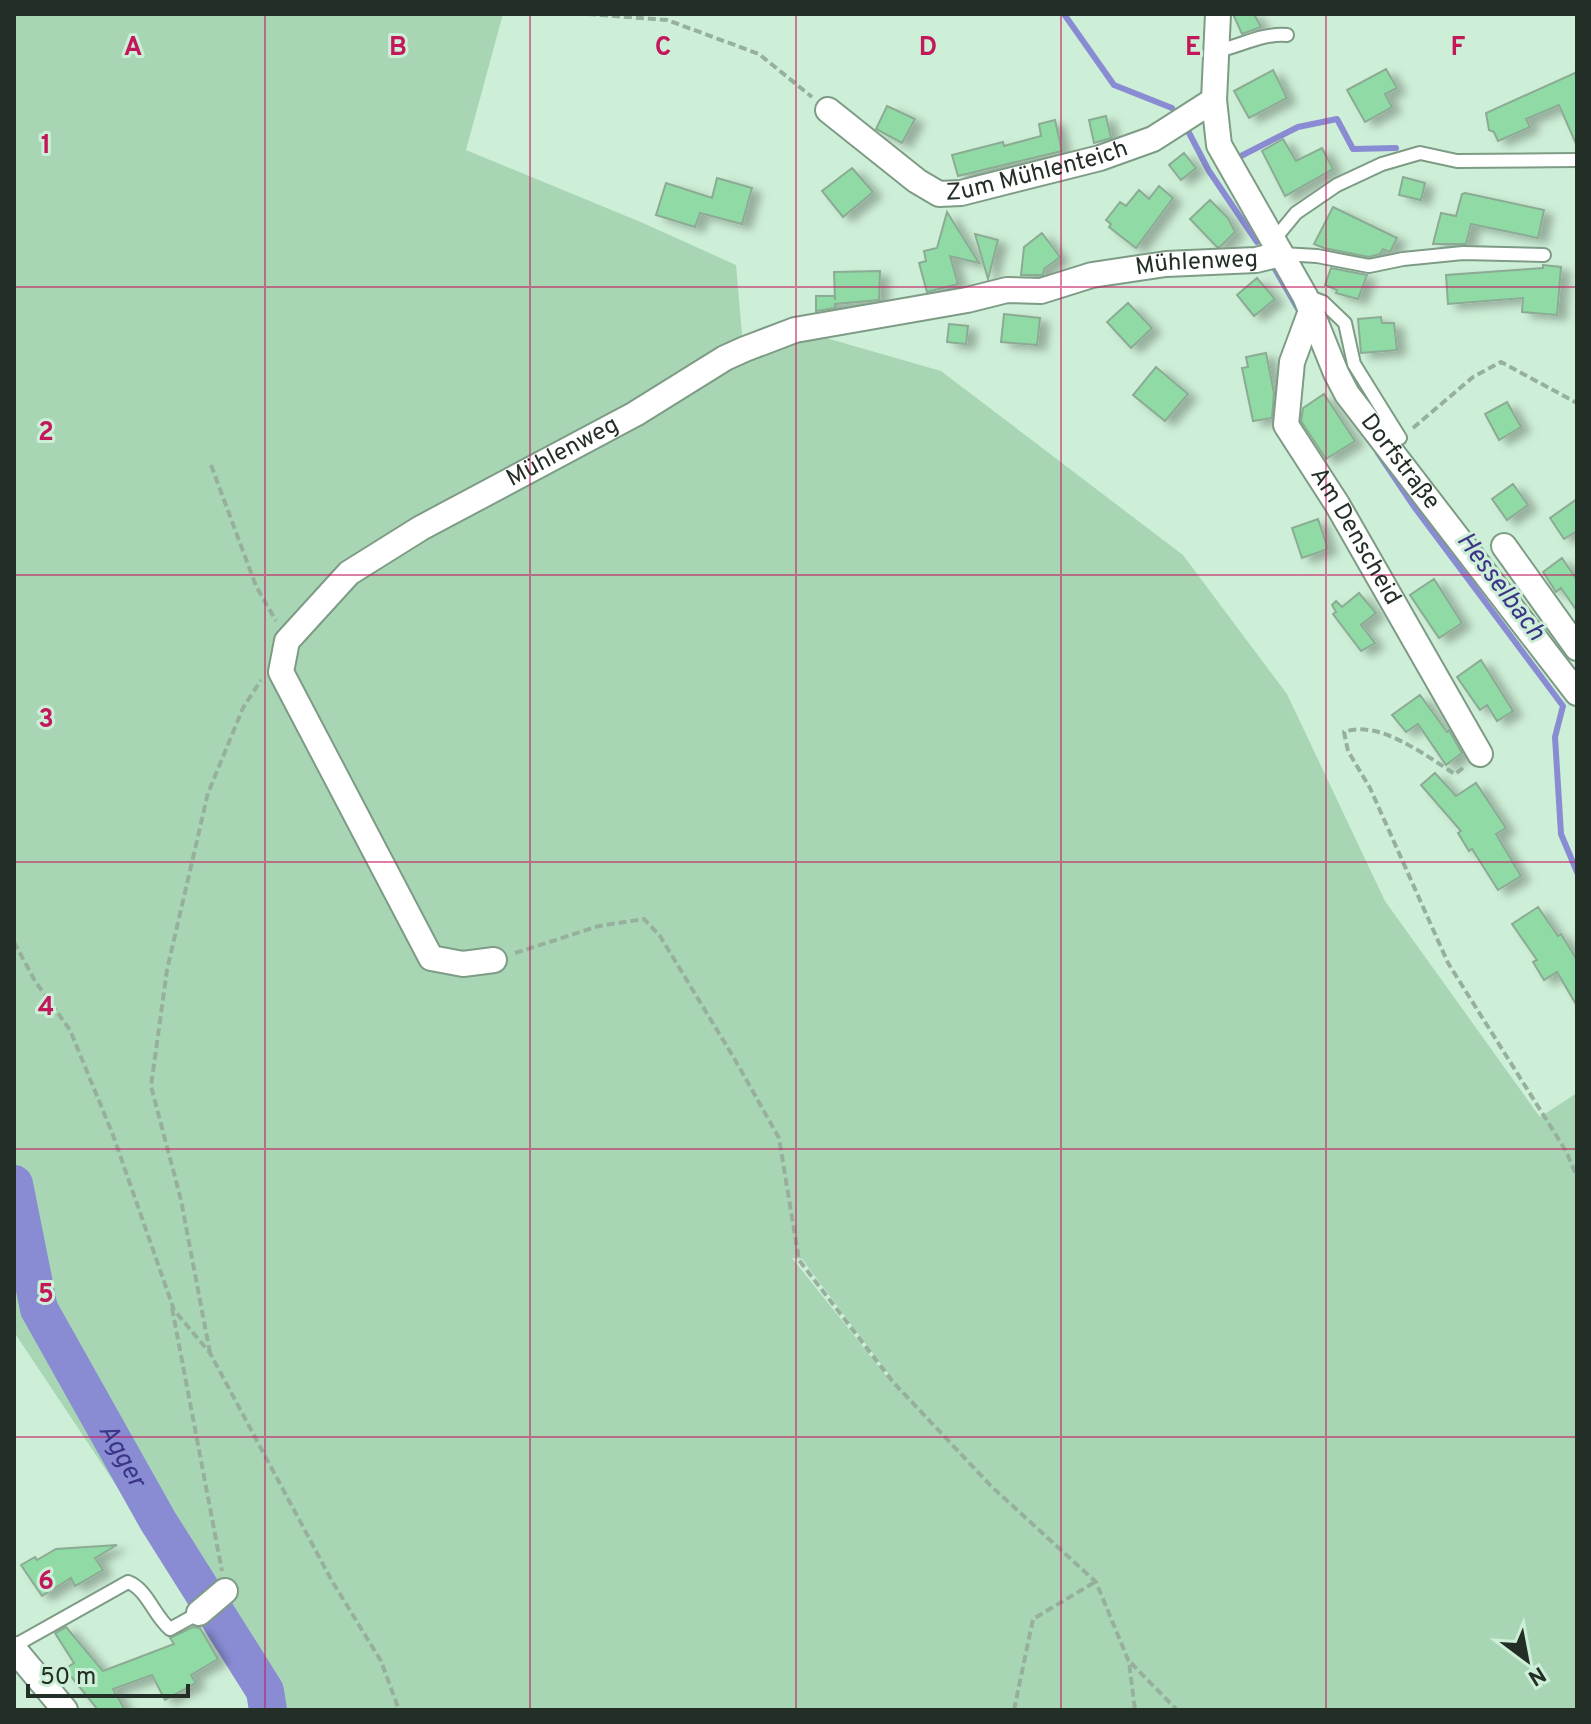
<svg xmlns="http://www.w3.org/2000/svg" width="1591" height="1724" font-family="Overpass,sans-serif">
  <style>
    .green { fill: #a8d6b5; fill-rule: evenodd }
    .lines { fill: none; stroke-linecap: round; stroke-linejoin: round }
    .stream { stroke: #898cd2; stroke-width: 6 }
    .river { stroke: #898cd2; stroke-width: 38 }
    .building { fill: #90daa6; stroke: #8cab94; stroke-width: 2; filter: url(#shadow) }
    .service-casing { stroke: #7d9b85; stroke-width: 16 }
    .minor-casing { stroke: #7d9b85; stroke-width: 28 }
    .path { stroke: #96b09d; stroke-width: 4; stroke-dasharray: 8 4; stroke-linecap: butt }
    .service { stroke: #fff; stroke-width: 12 }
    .minor { stroke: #fff; stroke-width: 24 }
    .grid { fill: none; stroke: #c2185b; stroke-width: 2; stroke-opacity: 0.55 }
    .labels { text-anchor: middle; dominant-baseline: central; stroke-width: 6; stroke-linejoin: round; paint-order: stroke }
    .street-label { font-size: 24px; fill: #232f26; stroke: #ceefd7 }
    .water-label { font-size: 26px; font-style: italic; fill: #3b3588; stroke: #ceefd7 }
    .grid-label { font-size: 26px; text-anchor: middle; font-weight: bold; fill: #c2185b; stroke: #ceefd7; stroke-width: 6; stroke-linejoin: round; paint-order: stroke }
  </style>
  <defs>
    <filter id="shadow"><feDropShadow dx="9" dy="5" stdDeviation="4" flood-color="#0004"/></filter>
  </defs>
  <rect width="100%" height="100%" fill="#ceefd7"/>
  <path class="green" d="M 14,14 L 503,14 L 466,150 L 643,223 L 736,265 L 743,345 L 635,411 L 421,524 L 349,570 L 280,647 L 279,675 L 430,964 L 436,962 L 284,671 L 291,640 L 351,575 L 422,530 L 636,417 L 726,361 L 794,332 L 802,331 L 941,371 L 1183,555 L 1287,694 L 1385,901 L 1540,1117 L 1577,1093 L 1577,1710 L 258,1710 L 251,1688 L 14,1332 ZM 792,1258 L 802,1259 L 892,1379 L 889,1379 Z"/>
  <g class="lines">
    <path class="stream" d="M 1064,14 L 1114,85 L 1172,108
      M 1187,129 L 1209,171 L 1257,242
      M 1237,158 L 1298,127 L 1337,119 L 1353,149 L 1396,148
      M 1272,264 L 1298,309
      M 1378,453 L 1415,508 L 1563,706 L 1555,737 L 1561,834 L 1577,872"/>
    <path class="river" id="s1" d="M 14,1184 L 39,1309 L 158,1521 L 265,1691 L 268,1710"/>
  </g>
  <path class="building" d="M 1233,14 L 1254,14 L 1261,27 L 1242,34 Z
    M 1386,69 L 1397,88 L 1385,94 L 1392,107 L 1365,122 L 1347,90 Z
    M 1273,70 L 1287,98 L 1249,118 L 1234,91 Z
    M 1577,72 L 1577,146 L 1559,105 L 1526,119 L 1530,127 L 1498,141 L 1494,132 L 1489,130 L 1486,113 Z
    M 887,106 L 915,119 L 902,143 L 876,129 Z
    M 1106,116 L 1111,138 L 1094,143 L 1089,120 Z
    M 1055,120 L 1062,151 L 958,176 L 952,155 L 1003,142 L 1004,146 L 1041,136 L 1039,124 Z
    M 1283,139 L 1296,161 L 1322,148 L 1333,169 L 1285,196 L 1262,151 Z
    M 1184,153 L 1196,168 L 1181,180 L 1169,165 Z
    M 852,168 L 873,192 L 843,217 L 822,191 Z
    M 1403,177 L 1425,183 L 1421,200 L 1399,195 Z
    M 717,178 L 752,188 L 742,224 L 700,213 L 695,227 L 656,215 L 666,183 L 712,198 Z
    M 1159,186 L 1173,198 L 1136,248 L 1109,227 L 1111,224 L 1106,220 L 1120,202 L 1126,206 L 1139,190 L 1149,199 Z
    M 1465,193 L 1544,210 L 1538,238 L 1471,224 L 1466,244 L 1433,244 L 1441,213 L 1456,216 L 1462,194 Z
    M 1210,200 L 1228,218 L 1235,232 L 1220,247 L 1217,247 L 1190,219 Z
    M 1333,207 L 1397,238 L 1390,252 L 1383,249 L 1380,254 L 1369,257 L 1324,248 L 1314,244 Z
    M 947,212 L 979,263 L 950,256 L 958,284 L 927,292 L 919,263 L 926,261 L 924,251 L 937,248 Z
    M 1042,233 L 1060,257 L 1044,269 L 1043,275 L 1021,275 L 1024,247 Z
    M 975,234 L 998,240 L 988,279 Z
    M 1543,265 L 1561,267 L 1557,315 L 1522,312 L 1523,298 L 1448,304 L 1446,275 L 1543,268 Z
    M 1331,268 L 1367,275 L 1358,299 L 1336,293 L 1337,290 L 1325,285 Z
    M 880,271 L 879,300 L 835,304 L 835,308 L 816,311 L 816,296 L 835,296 L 835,300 L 834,272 Z
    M 1257,278 L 1275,299 L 1254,316 L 1237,295 Z
    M 1128,303 L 1152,328 L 1131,348 L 1107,322 Z
    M 1004,314 L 1040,318 L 1037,345 L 1001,342 Z
    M 1381,317 L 1382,323 L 1394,323 L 1397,350 L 1361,353 L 1358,319 Z
    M 949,324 L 968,326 L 966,344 L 947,342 Z
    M 1266,353 L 1274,393 L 1272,418 L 1253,421 L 1242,368 L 1248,367 L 1246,357 Z
    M 1156,367 L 1188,394 L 1165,421 L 1133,395 Z
    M 1324,394 L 1355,441 L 1326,459 L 1301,421 L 1303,408 Z
    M 1507,402 L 1521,427 L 1499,440 L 1485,414 Z
    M 1513,484 L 1528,505 L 1507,520 L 1492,499 Z
    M 1577,499 L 1577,531 L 1564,539 L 1550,518 Z
    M 1318,519 L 1328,549 L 1302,558 L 1292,528 Z
    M 1562,558 L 1577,580 L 1577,611 L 1561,588 L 1556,592 L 1543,572 Z
    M 1434,579 L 1462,623 L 1439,638 L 1410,595 Z
    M 1359,593 L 1376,613 L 1361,625 L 1375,643 L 1361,651 L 1333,614 L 1336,612 L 1332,605 L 1336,601 L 1342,607 Z
    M 1481,660 L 1513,711 L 1497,721 L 1487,705 L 1480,710 L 1457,677 Z
    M 1420,695 L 1447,732 L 1449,730 L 1462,753 L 1446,765 L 1418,724 L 1406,732 L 1392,715 Z
    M 1435,773 L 1456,796 L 1476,783 L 1506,828 L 1496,834 L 1521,876 L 1498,890 L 1472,849 L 1469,851 L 1458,833 L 1461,831 L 1421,785 Z
    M 1538,907 L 1558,936 L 1561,934 L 1577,960 L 1577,1006 L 1557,972 L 1544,980 L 1533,962 L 1537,960 L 1512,924 Z
    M 117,1545 L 95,1558 L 103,1570 L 75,1586 L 71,1578 L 42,1596 L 21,1565 L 35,1557 L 37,1560 L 56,1549 Z
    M 66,1627 L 103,1671 L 174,1644 L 170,1638 L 193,1627 L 200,1628 L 218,1659 L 191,1675 L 196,1683 L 165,1700 L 152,1675 L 113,1689 L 125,1710 L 98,1710 L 65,1669 L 74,1663 L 55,1633 Z"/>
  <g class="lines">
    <g class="service-casing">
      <path id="service" d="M 1217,51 C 1241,46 1262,33 1287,35
        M 1273,241 L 1296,213 L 1337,185 L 1382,164 L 1420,153 L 1457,161 L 1577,160
        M 1282,254 L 1317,256 L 1369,266 L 1403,259 L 1463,253 L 1544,255
        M 1307,296 L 1323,302 L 1345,323 L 1354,364 L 1400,438
        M 14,1646 L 128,1582 C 147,1589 154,1616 170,1629 L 199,1613"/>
    </g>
    <g class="minor-casing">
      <g id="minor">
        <path id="s2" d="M 1218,14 L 1214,100 L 1219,145 L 1305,296 L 1336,373 L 1347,394 L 1577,693"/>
        <path id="s3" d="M 828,110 L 917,181 L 939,194 L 961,193 L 1100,158 L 1153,139 L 1214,100"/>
        <path id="s4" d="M 1312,308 L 1292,362 L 1286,425 L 1337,504 L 1480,754"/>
        <path d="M 1504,546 L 1577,648"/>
        <path id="s5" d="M 494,960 L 463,964 L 431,958 L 281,672 L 287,641 L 349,573 L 421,528 L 635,414 L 725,358 L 745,349 L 795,330 L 967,300 L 1007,290 L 1041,291 L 1092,275 L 1166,264 L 1256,260 L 1281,254"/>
        <path d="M 199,1613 L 225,1591"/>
        <path d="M 14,1649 L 65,1710"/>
      </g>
    </g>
    <path class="path" d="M 588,14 L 667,20 L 759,54 L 812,97
      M 1413,428 L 1473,377 L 1501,362 L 1577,403
      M 211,465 L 256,586 L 276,621
      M 1463,768 L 1455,774 C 1426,756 1379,719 1344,732 L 1348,751 L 1370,788 L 1448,963 L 1566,1151 L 1577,1177
      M 14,942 L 35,981 L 70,1030 L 113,1135 L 174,1310 L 210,1353 L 332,1581 L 381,1661 L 399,1710
      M 515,953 L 599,926 L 644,919 L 660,936 L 734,1058 L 779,1138 L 799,1260 L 893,1382 L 992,1487 L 1096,1582 L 1129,1662 L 1135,1710
      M 172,1308 L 222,1571
      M 210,1353 L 181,1200 L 151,1086 L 167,970 L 208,793 L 243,708 L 261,680
      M 1131,1663 L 1177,1710
      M 1014,1710 L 1033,1619 L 1095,1582"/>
    <use href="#service" class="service"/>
    <use href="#minor" class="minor"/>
  </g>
  <path class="grid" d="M 265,14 L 265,1710M 530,14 L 530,1710M 796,14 L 796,1710M 1061,14 L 1061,1710M 1326,14 L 1326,1710M 14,287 L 1577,287M 14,575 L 1577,575M 14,862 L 1577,862M 14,1149 L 1577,1149M 14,1437 L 1577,1437"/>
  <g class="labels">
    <g class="street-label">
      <text stroke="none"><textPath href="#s3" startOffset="240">Zum Mühlenteich</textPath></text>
      <text stroke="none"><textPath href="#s5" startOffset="1428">Mühlenweg</textPath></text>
      <text stroke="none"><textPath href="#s5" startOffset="756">Mühlenweg</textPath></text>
      <text stroke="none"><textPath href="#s2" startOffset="498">Dorfstraße</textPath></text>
      <text stroke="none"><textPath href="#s4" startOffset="252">Am Denscheid</textPath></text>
    </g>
    <g class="water-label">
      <text transform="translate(1500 587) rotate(53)">Hesselbach</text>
      <text stroke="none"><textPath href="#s1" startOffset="296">Agger</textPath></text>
    </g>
  </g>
  <g class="grid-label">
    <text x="133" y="55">A</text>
    <text x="398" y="55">B</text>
    <text x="663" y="55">C</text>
    <text x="928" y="55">D</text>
    <text x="1193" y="55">E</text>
    <text x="1458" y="55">F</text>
    <text x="46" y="153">1</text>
    <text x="46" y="440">2</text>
    <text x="46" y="727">3</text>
    <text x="46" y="1015">4</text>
    <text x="46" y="1302">5</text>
    <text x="46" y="1589">6</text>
  </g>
  <rect width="1591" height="1724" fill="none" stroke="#232f26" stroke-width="32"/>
  <g transform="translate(1527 1660) rotate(148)" stroke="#ceefd7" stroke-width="6" paint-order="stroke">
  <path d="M0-6L14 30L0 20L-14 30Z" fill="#232f26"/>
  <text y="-12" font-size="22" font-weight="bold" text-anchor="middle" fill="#232f26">N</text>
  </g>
  <path d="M28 1684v12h160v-12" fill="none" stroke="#232f26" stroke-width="4"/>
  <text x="40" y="1684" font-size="24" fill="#232f26" stroke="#ceefd7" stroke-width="6" paint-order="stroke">50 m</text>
</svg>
